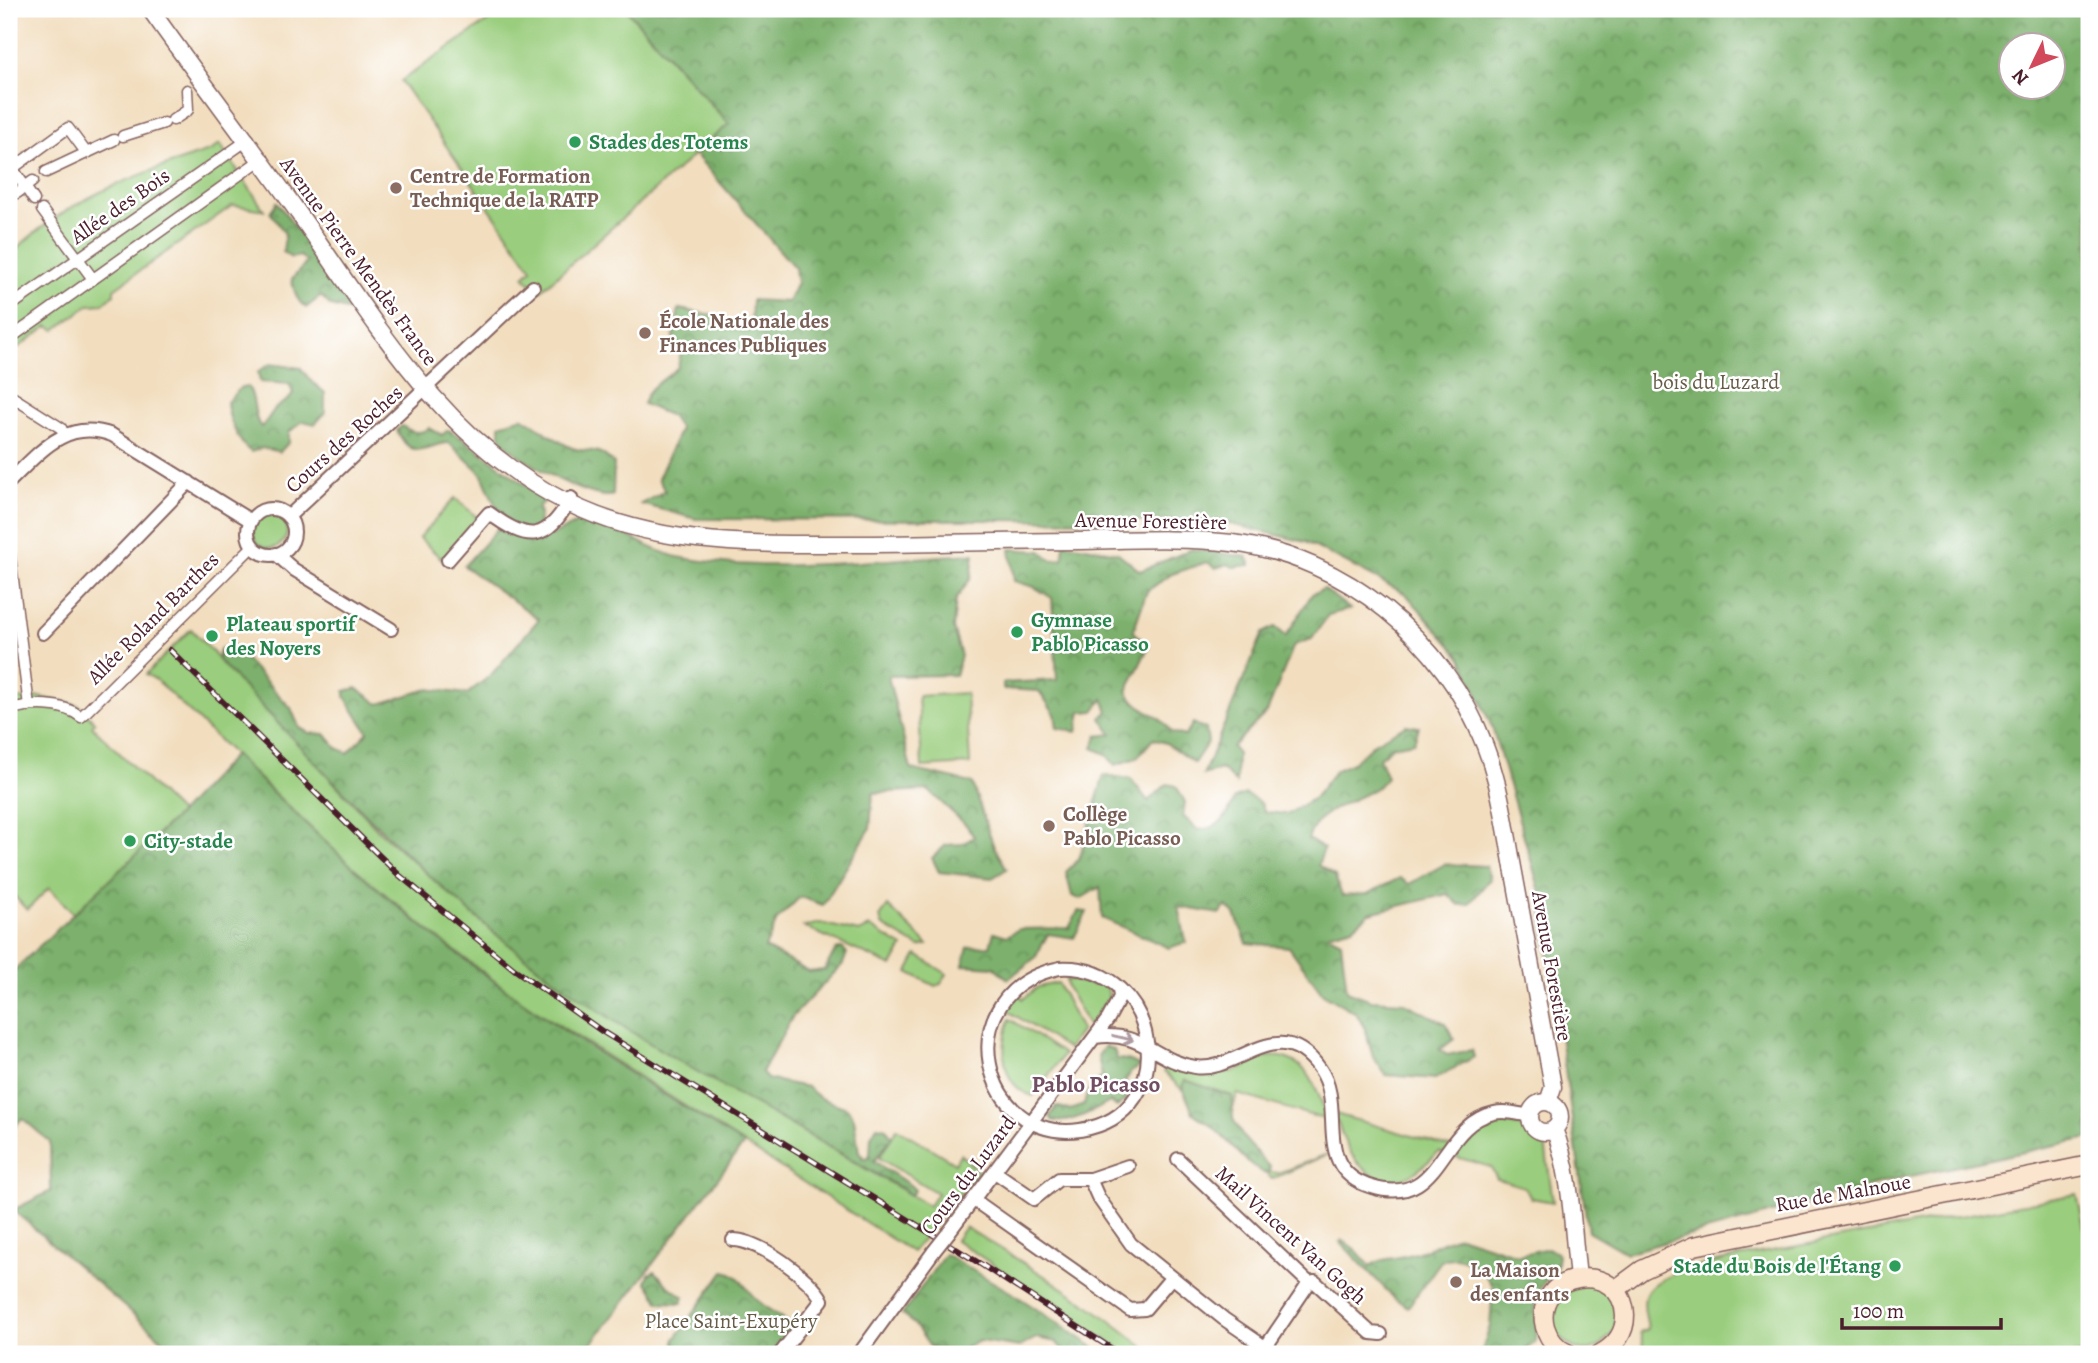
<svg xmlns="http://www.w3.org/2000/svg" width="2098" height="1363" font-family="Alegreya,serif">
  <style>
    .green { fill: #9acd7d; stroke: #727654; stroke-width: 2 }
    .forest { fill: url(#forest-crowns); stroke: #62684c; stroke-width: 2; fill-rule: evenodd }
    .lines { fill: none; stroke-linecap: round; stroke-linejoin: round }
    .pedestrian-casing { stroke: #85625f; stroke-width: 13 }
    .minor-casing { stroke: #85625f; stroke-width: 16 }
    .tertiary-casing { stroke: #85625f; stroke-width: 19 }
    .secondary-casing { stroke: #85625f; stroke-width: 21 }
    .pedestrian { stroke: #fff; stroke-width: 10 }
    .minor { stroke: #fff; stroke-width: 12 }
    .tertiary { stroke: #fff; stroke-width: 16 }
    .secondary { stroke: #fbe5cf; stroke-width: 18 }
    .rail-casing { stroke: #4a1f2b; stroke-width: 6 }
    .rail { stroke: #fff; stroke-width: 3.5; stroke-dasharray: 10; stroke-linecap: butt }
    .minor-bridge-casing { stroke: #85625f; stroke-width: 16; stroke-linecap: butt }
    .minor-bridge { stroke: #fff; stroke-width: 12 }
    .oneway { stroke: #ae9aa0 }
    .leisure-dot { fill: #2e9e5b; stroke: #fff; stroke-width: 2.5 }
    .education-dot { fill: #8d6e63; stroke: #fff; stroke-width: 2.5 }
    .labels { text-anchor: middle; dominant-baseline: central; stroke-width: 5; stroke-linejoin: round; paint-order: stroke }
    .leisure-label { font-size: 21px; font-weight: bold; fill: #27864d; stroke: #fff; text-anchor: start }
    .education-label { font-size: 21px; font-weight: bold; fill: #785e54; stroke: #fff; text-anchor: start }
    .street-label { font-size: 21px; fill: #4a1f2b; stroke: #fff }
    .park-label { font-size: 21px; fill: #665c48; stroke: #fff }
    .neighbourhood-label { font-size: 23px; font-weight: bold; fill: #724e63; stroke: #fff }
  </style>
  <defs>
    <pattern id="forest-crowns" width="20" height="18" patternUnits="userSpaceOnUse" patternTransform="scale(1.75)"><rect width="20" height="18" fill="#7bb06c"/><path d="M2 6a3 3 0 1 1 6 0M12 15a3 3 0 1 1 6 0" fill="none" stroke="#678f59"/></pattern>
  </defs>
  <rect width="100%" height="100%" fill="#fff"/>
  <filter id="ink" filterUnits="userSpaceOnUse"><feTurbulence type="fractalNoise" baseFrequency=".0143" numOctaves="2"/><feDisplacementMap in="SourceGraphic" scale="14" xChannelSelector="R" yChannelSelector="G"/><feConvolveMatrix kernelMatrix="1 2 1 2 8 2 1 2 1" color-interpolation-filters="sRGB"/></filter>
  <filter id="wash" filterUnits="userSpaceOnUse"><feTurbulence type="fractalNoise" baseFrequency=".00686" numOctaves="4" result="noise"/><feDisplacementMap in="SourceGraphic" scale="28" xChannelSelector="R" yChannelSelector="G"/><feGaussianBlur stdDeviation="1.57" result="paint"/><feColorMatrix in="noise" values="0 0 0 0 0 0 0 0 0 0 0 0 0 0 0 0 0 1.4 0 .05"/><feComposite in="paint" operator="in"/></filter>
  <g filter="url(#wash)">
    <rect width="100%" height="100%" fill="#f2debf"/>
    <path class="green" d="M 505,9 L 626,9 L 729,124 L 538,293 L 524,276 L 532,269 L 401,81 Z
      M 220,144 L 264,210 L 233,205 L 114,289 L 114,294 L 103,304 L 89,305 L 55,330 L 48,326 L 9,354 L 9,256 C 69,196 135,176 212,150 Z
      M 455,498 L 478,518 L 442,559 L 419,538 Z
      M253 531a17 17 0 1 1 34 0a17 17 0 1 1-34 0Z
      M 191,629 L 381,833 L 495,934 L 639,1036 L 929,1206 L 937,1193 L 879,1158 L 897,1128 L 955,1163 L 960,1154 L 979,1171 L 912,1252 L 520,1000 L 430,932 L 340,856 L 156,680 L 146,674 Z
      M 966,693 L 970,764 L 922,767 L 918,696 Z
      M 39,697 L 78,705 L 95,722 L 92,726 L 180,813 L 74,914 L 49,888 L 27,910 L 9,890 L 9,700 Z
      M 888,906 L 928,945 L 919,947 L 882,925 L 880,917 Z
      M 820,923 L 859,932 L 870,927 L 903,947 L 892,966 L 804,927 Z
      M 917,955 L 947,974 L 941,984 L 935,986 L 908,972 Z
      M 1096,978 L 1107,988 L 1109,996 L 1089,1027 L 1067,987 L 1066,979 L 1094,985 Z
      M 1058,983 L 1081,1030 L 1068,1049 L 1005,1009 L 1017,993 L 1023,999 L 1038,987 Z
      M 1010,1019 L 1064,1054 L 1033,1096 C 999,1086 1001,1046 1010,1019 Z
      M 1274,1056 C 1309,1060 1315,1085 1325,1111 L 1457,1149 C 1487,1123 1511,1111 1545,1143 L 1553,1202 L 1531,1198 L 1524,1187 L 1497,1179 L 1491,1167 L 1439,1152 C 1431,1158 1424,1167 1414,1173 C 1373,1196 1348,1157 1338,1123 L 1237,1094 L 1227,1130 L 1269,1172 L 1278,1173 L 1328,1154 L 1272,1179 L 1164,1072 L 1165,1062 C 1193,1077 1204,1076 1233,1071 C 1247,1069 1254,1057 1274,1056 Z
      M 2077,1194 L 2089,1250 L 2089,1354 L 1645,1354 L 1640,1332 L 1648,1329 C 1647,1319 1642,1307 1645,1297 C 1652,1273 1707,1265 1728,1259 Z
      M 965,1227 C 1030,1267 1094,1304 1152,1354 L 1127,1354 L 956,1240 Z
      M 1596,1282 L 1617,1305 C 1617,1312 1617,1321 1615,1328 C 1614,1333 1609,1337 1605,1341 C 1585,1363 1562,1343 1550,1325 L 1556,1293 Z"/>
    <path class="forest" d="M 626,9 L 2089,9 L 2089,1138 L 1897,1179 L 1626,1253 L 1588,1231 L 1539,888 L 1492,727 L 1461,657 L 1406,594 L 1306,542 L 1218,521 L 696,519 L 641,504 L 665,491 L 658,479 L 680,429 L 671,416 L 643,404 C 649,383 664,382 678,367 L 681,352 L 673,337 L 679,309 L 717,316 L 743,331 L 751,325 L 752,300 L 788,302 L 797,283 L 795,268 L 694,153 L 729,124 ZM 2010,46 L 2052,46 L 2052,88 L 2010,88 Z
      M 277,202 L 350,302 L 358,313 L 331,306 L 321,296 L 306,308 C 296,300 294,291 292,279 L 307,262 L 300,256 L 291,258 L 283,252 L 285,234 L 270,212 Z
      M 270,364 L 301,368 L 310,380 L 325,393 L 325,413 L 315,424 L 303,421 L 289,432 L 289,442 L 280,452 L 262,448 L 251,452 C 238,443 228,418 227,402 L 241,387 L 248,387 C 257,398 252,418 261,427 C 267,422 270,414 276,408 C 282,402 290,402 293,393 L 289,384 L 260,382 L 258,372 Z
      M 522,417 C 538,426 553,439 570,447 C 590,456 593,442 614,464 L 613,495 C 594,503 508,456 500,436 C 500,434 500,427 500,425 Z
      M 402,426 C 412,432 419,435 429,428 L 442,435 L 448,430 C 455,431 530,489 544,499 L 544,503 L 539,505 L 540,515 L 534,540 L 553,535 L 583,520 C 616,524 646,550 678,557 C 774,575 878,559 974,554 L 971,578 L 956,599 L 953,628 L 961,656 L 955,675 L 888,676 L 911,769 L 972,783 L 994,847 L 1007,869 L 992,878 L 939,872 L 932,858 L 946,845 L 962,844 L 974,837 L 967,826 L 928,790 L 873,793 L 870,829 L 823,905 L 800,897 L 777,920 L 765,948 L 809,972 L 824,970 L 836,950 L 842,948 L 847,953 L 843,964 L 793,1016 L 762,1072 L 767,1079 L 807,1087 L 820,1098 L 847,1108 L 854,1118 L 859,1152 L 865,1159 L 870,1155 L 871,1136 L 877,1126 L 886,1128 L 892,1137 L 874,1161 L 910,1185 L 915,1190 L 911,1195 C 797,1124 674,1066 565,987 C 432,892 330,778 218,660 L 220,649 L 232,645 L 291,708 L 299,727 L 309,733 L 325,734 L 337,748 L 348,753 L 368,732 L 345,697 L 345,691 L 357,688 L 379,704 L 428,689 L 467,694 L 491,675 L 539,619 L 464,566 L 498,528 L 505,533 L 507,531 L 481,473 L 449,443 C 431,442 412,465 397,430 Z
      M 1064,543 L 1118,553 L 1140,571 L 1192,549 L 1247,557 L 1251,565 L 1233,567 L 1228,564 L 1216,568 L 1207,562 L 1172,574 L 1147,591 L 1133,632 L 1149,646 L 1127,691 C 1138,712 1160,712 1171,732 L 1185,736 L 1193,723 L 1206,729 L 1208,742 L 1194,763 L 1166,743 L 1153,739 L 1137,758 L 1115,765 L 1106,754 L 1093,748 L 1097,736 L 1112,734 L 1101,718 L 1108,711 L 1103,699 L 1094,711 L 1081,712 L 1077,732 L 1057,728 L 1055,714 L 1039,691 L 1003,689 L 1003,683 L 1057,680 L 1052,598 L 1034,587 L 1014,581 L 1010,549 L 1041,551 L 1052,560 L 1063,559 Z
      M 1324,589 L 1350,609 L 1328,615 L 1312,639 L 1294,645 L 1267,712 L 1232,747 L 1237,753 L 1236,783 L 1222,769 L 1203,775 L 1263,633 L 1275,627 L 1286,636 L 1312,594 Z
      M 1406,725 L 1419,727 L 1414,742 L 1393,746 L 1379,758 L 1387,777 C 1368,803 1320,801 1308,839 L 1324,849 L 1318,865 L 1335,876 L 1342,896 L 1367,894 L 1400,878 L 1409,884 L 1445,864 L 1486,866 L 1490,879 L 1469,904 L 1459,905 L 1448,894 L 1370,913 L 1353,927 L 1327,934 L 1341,941 L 1347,991 L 1371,1000 L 1403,1002 L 1445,1023 L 1454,1039 L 1440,1050 L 1447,1055 L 1472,1050 L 1474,1057 L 1435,1079 L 1386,1075 L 1373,1057 L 1365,1029 L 1356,1013 L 1323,994 L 1289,947 L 1247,943 L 1235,914 L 1226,906 L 1220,914 L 1179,907 L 1186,942 L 1169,948 L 1102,918 L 1100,887 L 1080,899 L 1072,896 L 1066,872 L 1079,859 L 1104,775 L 1131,779 L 1148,801 L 1167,784 L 1176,786 L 1185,802 L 1183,816 L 1198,830 C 1221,827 1226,820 1235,798 L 1245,794 L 1261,803 L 1265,812 L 1288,814 L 1314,798 L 1336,770 L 1353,763 L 1374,743 Z
      M 234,755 C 298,816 361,878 431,933 C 529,1012 637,1078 744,1144 L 584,1354 L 179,1354 L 13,1210 L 51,1191 L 50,1142 L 22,1118 L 9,1134 L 9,975 L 180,813 Z
      M 1078,911 L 1087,912 L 1074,938 L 1048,934 L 1035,958 L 1008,979 L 994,967 L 963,965 L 968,947 L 990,946 L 994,932 L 1007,936 L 1019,929 L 1069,928 Z
      M 1105,1046 L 1114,1050 L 1117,1059 L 1128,1060 L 1141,1066 L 1131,1072 L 1122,1087 L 1127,1098 L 1117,1107 L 1110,1102 C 1097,1110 1065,1126 1052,1120 L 1050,1116 L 1056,1106 L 1070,1110 L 1084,1105 L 1087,1093 L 1102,1076 L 1098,1056 Z
      M 1185,1080 L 1232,1096 L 1233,1119 L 1243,1137 L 1270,1168 L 1268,1173 L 1265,1174 L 1248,1162 L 1213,1127 L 1193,1113 L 1182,1086 Z
      M 1459,1236 L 1518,1255 L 1548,1248 L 1558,1254 L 1556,1271 C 1524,1298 1540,1306 1536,1341 L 1521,1354 L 1481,1354 L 1490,1326 L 1493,1286 C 1482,1269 1461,1251 1441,1261 L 1408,1307 L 1395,1299 L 1340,1242 L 1342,1240 L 1356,1250 L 1370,1266 C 1383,1257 1397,1259 1412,1254 C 1428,1250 1442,1240 1459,1236 Z
      M 945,1254 L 1017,1296 L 1104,1354 L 1067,1354 L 1056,1342 L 1036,1338 L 1020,1347 L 979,1341 L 958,1352 L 931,1348 L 914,1324 L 902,1315 Z
      M 655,1271 L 667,1285 L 684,1297 L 682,1303 L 660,1302 L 646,1281 L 649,1274 Z
      M 724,1271 C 739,1273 744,1286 753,1296 C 762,1306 777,1315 789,1323 L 788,1333 L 772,1354 L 685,1354 L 675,1346 L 675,1339 Z"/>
  </g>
  <g filter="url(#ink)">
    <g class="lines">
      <g class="pedestrian-casing">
        <path id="pedestrian" d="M 173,120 L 188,110 L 187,90
          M 123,136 L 164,123
          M 9,163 L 34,200
          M 9,171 L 68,128 L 85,151
          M 46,172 L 114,140
          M 17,193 L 33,181
          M 42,210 L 93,279
          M 9,307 L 249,139
          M 9,339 L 263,158
          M 9,395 L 61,428 L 64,434
          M 9,548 L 29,706
          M 9,710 C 30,703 63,702 81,717 L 253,546"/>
      </g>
      <g class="minor-casing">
        <path id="minor" d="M 9,482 C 40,452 66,418 112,435 L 251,521
          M248 532a23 23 0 1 1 46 0a23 23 0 1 1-46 0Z
          M 288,517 L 533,287
          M 276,554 L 293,569 L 391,629
          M 448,560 L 489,513 C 529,543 546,542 571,498
          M 43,633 L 189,482
          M 1060,968 C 1160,963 1185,1114 1080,1130 C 981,1144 945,992 1060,968 Z
          M 1095,1037 C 1142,1030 1155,1061 1195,1067 C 1237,1074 1279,1010 1320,1069 C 1347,1107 1310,1169 1372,1187 C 1443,1209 1438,1125 1494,1113 C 1506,1110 1518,1114 1531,1116
          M 1178,1159 L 1309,1283 L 1315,1282 L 1371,1333 L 1381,1334
          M 995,1172 L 1034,1199 L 1059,1179 L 1090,1179 L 1098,1197 L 1131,1244 L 1224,1319 L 1275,1354
          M 1090,1179 L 1128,1166
          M 974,1200 L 1130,1310 L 1145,1309 L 1172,1277
          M 949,1232 L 1108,1019 L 1120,997 L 1119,989
          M 733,1240 C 759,1240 811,1278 822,1300 L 780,1354
          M 859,1354 L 934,1251
          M 1261,1354 L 1309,1283"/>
      </g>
      <g class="tertiary-casing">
        <path id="tertiary" d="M 150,9 C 198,77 249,143 297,211 C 374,320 443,441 566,502 C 655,547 754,544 851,544 C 928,544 1004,541 1081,541 C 1131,540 1182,537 1232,543 C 1345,557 1445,640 1485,746 C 1501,787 1506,831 1514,873 C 1526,939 1538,1005 1550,1070 L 1553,1087 L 1548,1102
          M1530 1117a15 15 0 1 1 30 0a15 15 0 1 1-30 0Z
          M 1554,1129 C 1572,1174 1572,1228 1578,1277"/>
      </g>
      <g class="secondary-casing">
        <path id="secondary" d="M 1615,1290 L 1642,1270 L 1694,1246 L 2089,1165
          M 1569,1354 C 1557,1349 1549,1340 1545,1327 C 1531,1271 1623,1258 1625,1316 C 1625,1333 1615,1346 1600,1354"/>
      </g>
      <use href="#pedestrian" class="pedestrian"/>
      <use href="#minor" class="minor"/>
      <use href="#tertiary" class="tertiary"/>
      <use href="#secondary" class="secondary"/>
      <g class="rail-casing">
        <path id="rail" d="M 170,650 L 399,875 L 514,969 L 603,1032 L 979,1263 L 1120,1354"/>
      </g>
      <use href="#rail" class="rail"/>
      <g class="minor-bridge-casing">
        <path id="minor-bridge" d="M 934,1251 L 949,1232"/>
      </g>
      <use href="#minor-bridge" class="minor-bridge"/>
    </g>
    <defs><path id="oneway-shaft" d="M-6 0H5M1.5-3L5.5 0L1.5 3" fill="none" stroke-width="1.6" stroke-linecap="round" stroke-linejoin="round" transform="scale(1.75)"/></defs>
    <use class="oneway" href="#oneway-shaft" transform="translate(1123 1038) rotate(13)"/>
  </g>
  <g class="leisure-dot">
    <circle cx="575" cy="142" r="7"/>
    <circle cx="1017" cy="632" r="7"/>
    <circle cx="212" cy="636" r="7"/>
    <circle cx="130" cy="841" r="7"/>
    <circle cx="1895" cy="1266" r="7"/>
  </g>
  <g class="education-dot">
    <circle cx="396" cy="188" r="7"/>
    <circle cx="645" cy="333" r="7"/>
    <circle cx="1049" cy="826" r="7"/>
    <circle cx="1456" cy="1282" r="7"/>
  </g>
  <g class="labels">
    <g class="leisure-label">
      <text x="589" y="142">Stades des Totems</text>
      <text x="1031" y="620">Gymnase<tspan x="1031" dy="24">Pablo Picasso</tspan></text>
      <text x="226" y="624">Plateau sportif<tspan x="226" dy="24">des Noyers</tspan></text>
      <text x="144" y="841">City-stade</text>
      <text x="1881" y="1266" text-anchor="end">Stade du Bois de l'Étang</text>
    </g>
    <g class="education-label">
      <text x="410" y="176">Centre de Formation<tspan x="410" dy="24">Technique de la RATP</tspan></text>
      <text x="659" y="321">École Nationale des<tspan x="659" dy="24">Finances Publiques</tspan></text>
      <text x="1063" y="814">Collège<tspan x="1063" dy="24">Pablo Picasso</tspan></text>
      <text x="1470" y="1270">La Maison<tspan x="1470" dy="24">des enfants</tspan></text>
    </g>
    <g class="street-label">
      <text transform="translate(120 206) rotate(-35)">Allée des Bois</text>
      <text transform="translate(359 261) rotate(54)">Avenue Pierre Mendès France</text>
      <text transform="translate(344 439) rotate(-42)">Cours des Roches</text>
      <text transform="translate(1151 521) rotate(1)">Avenue Forestière</text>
      <text transform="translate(153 618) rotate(-45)">Allée Roland Barthes</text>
      <text transform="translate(1552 966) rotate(80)">Avenue Forestière</text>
      <text transform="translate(968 1175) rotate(-53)">Cours du Luzard</text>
      <text transform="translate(1843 1193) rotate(-10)">Rue de Malnoue</text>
      <text transform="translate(1291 1235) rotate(42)">Mail Vincent Van Gogh</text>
    </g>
    <g class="park-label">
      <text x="1716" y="382">bois du Luzard</text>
      <text x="731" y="1321">Place Saint-Exupéry</text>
    </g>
    <g class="neighbourhood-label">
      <text x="1096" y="1084">Pablo Picasso</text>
    </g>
  </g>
  <rect width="2098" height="1363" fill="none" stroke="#fff" stroke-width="35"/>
  <g transform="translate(2032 66) rotate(227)"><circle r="33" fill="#ffffff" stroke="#b7a5aa" stroke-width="2"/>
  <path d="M0-5L12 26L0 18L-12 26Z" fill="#d1495b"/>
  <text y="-10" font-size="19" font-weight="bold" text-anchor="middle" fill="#4a1f2b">N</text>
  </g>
  <path d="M1842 1318v10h159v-10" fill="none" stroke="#4a1f2b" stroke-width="3.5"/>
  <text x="1853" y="1318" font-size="21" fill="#4a1f2b" stroke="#ffffff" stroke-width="5" paint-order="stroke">100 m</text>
</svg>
